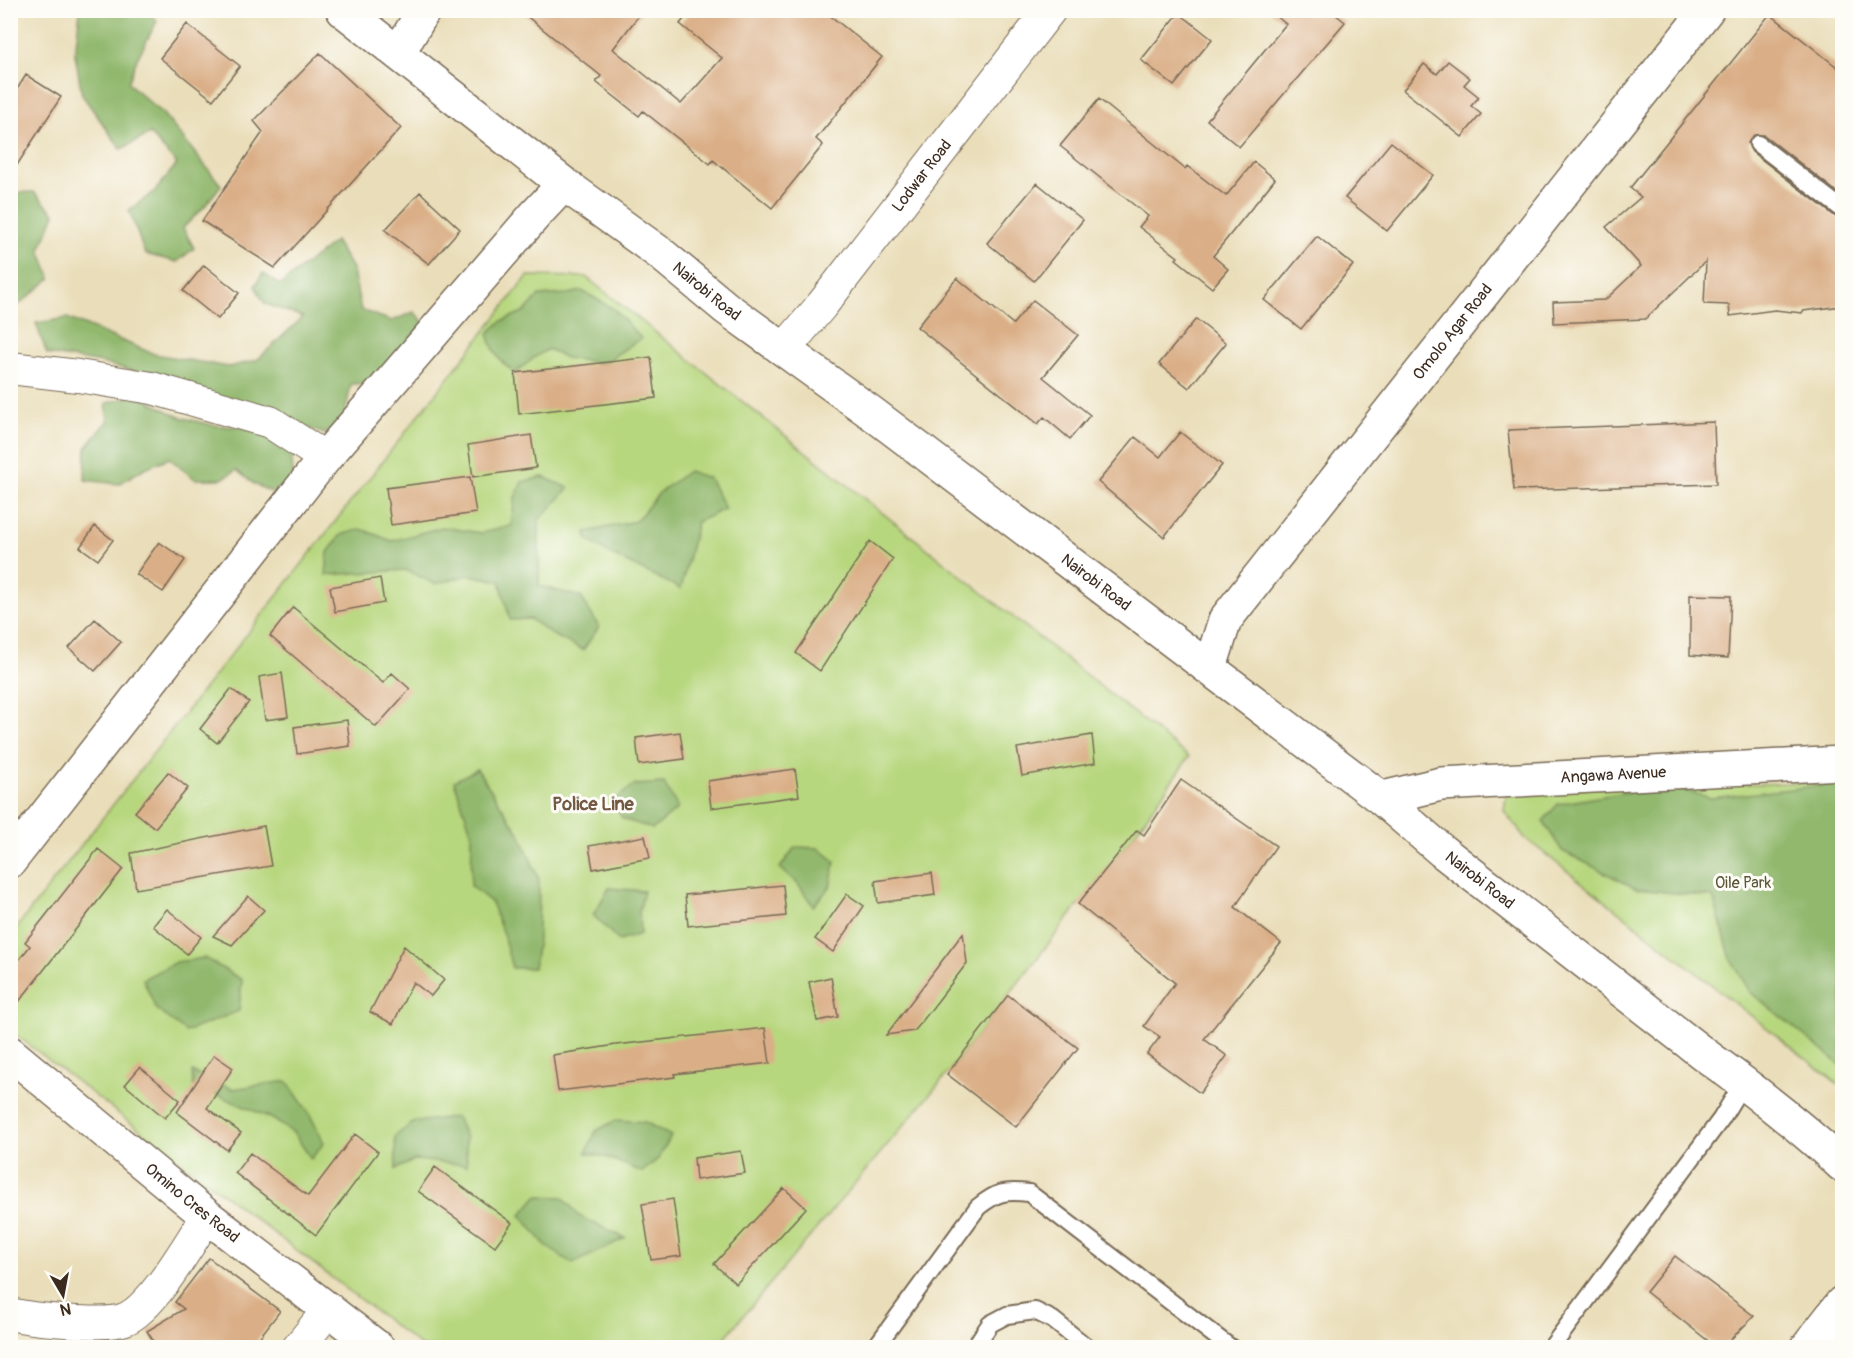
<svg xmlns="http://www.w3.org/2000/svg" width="1853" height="1358" font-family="Pangolin,sans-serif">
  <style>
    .green { fill: #b7d77e; stroke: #79804e; stroke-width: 1.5 }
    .forest { fill: #91b86d; stroke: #667146; stroke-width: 1.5 }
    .building { fill: #daaf87 }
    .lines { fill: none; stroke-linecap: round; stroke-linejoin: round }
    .service-casing { stroke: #786955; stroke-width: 20 }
    .minor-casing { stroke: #786955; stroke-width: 34 }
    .tertiary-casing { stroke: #786955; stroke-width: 36 }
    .secondary-casing { stroke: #786955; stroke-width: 36 }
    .trunk-casing { stroke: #786955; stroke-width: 36 }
    .service { stroke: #fff; stroke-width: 16 }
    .minor { stroke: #fff; stroke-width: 32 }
    .tertiary { stroke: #fff; stroke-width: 33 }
    .secondary { stroke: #fff; stroke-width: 33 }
    .trunk { stroke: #fff; stroke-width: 33 }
    .labels { text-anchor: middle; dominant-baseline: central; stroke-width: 6; stroke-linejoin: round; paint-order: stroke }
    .street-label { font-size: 16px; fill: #3b2a1e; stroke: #fdfcf7 }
    .park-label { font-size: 16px; fill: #5a5536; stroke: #fdfcf7 }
    .neighbourhood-label { font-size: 18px; font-weight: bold; fill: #735943; stroke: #fdfcf7 }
  </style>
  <rect width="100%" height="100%" fill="#fdfcf7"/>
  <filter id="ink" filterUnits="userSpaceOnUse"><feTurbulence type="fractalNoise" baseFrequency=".0167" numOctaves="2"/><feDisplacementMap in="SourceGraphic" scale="12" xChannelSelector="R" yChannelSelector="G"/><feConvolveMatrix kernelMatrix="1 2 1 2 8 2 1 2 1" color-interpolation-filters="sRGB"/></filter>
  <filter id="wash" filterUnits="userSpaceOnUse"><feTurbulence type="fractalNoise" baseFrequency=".008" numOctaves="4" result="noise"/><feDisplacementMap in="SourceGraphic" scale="24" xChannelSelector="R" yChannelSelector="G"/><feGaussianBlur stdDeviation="1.35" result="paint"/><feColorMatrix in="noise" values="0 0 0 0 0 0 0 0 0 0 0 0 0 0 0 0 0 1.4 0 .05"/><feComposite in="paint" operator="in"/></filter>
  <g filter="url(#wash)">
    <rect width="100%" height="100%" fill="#eadeba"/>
    <path class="green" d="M 528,276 L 586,277 L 1189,757 L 1137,830 L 947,1074 L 717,1347 L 422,1347 L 11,1031 L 10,936 Z
      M 1842,782 L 1842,1087 L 1525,838 L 1504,811 L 1507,789 Z"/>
    <path class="forest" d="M 80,11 L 148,11 L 157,21 L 137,59 L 128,83 L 163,114 L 221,185 L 205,206 L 183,228 L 194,248 L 177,262 L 145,254 L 129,210 L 154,192 L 177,164 L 150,134 L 121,149 L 82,95 L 75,54 Z
      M 34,192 L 55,214 L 40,250 L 51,278 L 11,311 L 11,193 Z
      M 335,241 L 353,270 L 361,310 L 392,321 L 414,312 L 424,322 L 374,383 L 351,384 L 345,414 L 325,434 L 163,379 L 102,363 L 47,354 L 36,323 L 67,318 L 154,354 L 229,367 L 257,360 L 303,317 L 265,304 L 255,286 L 263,273 L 280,285 Z
      M 582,291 L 614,309 L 641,338 L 604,363 L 566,358 L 548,349 L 535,357 L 515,373 C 499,361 493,353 488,333 L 502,321 L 525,311 L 539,296 L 567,294 Z
      M 137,395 L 180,417 L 212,425 L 261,429 L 291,451 L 294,482 L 271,492 L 254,484 L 236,470 L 222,479 L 195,479 L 169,458 L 143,469 L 119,484 L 85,480 L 86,448 L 108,421 L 106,403 Z
      M 688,471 L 709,478 L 725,509 L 697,522 L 681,589 L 608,553 L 587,539 L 586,532 L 636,521 L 659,493 Z
      M 543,477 L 569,488 L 539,520 L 539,586 L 581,597 L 599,627 L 583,650 L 553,635 L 530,619 L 510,620 L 500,581 L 469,575 L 435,584 L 406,570 L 326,575 L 328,552 L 341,535 L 361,529 L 392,541 L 442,527 L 481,533 L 511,526 L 515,498 L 522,482 Z
      M 477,769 L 521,836 L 539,880 L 538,939 L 534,968 L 512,968 L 503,934 L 491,902 L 471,886 L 472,834 L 454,781 Z
      M 664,783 L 678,808 L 653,829 L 623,819 L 612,802 L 634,785 Z
      M 1842,783 L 1842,1066 L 1750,992 L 1731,959 L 1713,897 L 1637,889 L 1562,851 L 1543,821 L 1558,804 L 1666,785 L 1711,798 Z
      M 795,847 L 818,848 L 835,861 L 830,887 L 813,906 L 798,884 L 780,868 Z
      M 609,888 L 644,891 L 639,912 L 640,934 L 619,941 L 593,915 Z
      M 205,958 L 242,980 L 239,1011 L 186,1032 L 156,1009 L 143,979 L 176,962 Z
      M 192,1072 L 233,1089 L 287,1081 L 309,1113 L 324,1143 L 311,1159 L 294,1133 L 271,1118 L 193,1085 Z
      M 457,1117 L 466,1138 L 467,1165 L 415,1160 L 396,1169 L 395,1136 L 414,1122 Z
      M 616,1120 L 645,1122 L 671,1136 L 658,1159 L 642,1172 L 606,1157 L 586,1153 L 596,1131 Z
      M 537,1196 L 563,1197 L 579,1216 L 625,1238 L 573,1264 L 546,1246 L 521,1215 Z"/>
    <g id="blocks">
      <path class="building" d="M 519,10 L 643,10 L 613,49 L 681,104 L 722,58 L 680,24 L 691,10 L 823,10 L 882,57 L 816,139 L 823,145 L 772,208 L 713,160 L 710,164 L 643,111 L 639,116 L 596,82 L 601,76 Z
        M 1269,10 L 1330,10 L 1345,22 L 1239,147 L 1207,120 L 1286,24 Z
        M 1179,13 L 1212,39 L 1174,86 L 1141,60 Z
        M 1770,14 L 1842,71 L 1842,196 L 1764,135 L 1754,135 L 1748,143 L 1752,152 L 1836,217 L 1842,219 L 1842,306 L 1803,311 L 1802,313 L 1775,310 L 1730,316 L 1729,305 L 1704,304 L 1706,261 L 1645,319 L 1554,323 L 1553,302 L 1605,300 L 1641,266 L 1606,227 L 1641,197 L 1630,188 Z
        M 187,24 L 240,66 L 213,100 L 160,58 Z
        M 320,53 L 401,128 L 275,268 L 202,221 L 263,132 L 254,121 Z
        M 1448,61 L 1470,78 L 1464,85 L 1479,97 L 1471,106 L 1481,114 L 1462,137 L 1403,90 L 1424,64 L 1437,74 Z
        M 26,75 L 61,97 L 10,176 L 10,100 Z
        M 1099,99 L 1185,169 L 1187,166 L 1226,196 L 1254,162 L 1275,179 L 1213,256 L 1228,269 L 1212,288 L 1176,259 L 1178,257 L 1139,227 L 1148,216 L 1060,146 Z
        M 1391,142 L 1433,175 L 1387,231 L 1345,198 Z
        M 1037,183 L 1083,220 L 1034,281 L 987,243 Z
        M 420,192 L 460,229 L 429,264 L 385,230 Z
        M 1317,236 L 1353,265 L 1301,329 L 1264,300 Z
        M 204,265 L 239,293 L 218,319 L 183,291 Z
        M 957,278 L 1013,324 L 1033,300 L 1078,335 L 1043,377 L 1090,415 L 1070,439 L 1044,417 L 1038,424 L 917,327 Z
        M 1196,319 L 1226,343 L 1189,388 L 1159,364 Z
        M 651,357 L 656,398 L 519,414 L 515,373 Z
        M 1714,422 L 1716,484 L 1514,490 L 1508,430 Z
        M 1180,432 L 1222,465 L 1164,537 L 1098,482 L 1135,437 L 1160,457 Z
        M 531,435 L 536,468 L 473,477 L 468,445 Z
        M 470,477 L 476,513 L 391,525 L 386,488 Z
        M 95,526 L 113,540 L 98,560 L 80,547 Z
        M 870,541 L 893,559 L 820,671 L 796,653 Z
        M 159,542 L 185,560 L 163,592 L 136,574 Z
        M 380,578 L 384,603 L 335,612 L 330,587 Z
        M 1690,595 L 1731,596 L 1728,658 L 1690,655 Z
        M 293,607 L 383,683 L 392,673 L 410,689 L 376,727 L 270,636 Z
        M 95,619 L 121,642 L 95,671 L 69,648 Z
        M 282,673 L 288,717 L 265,720 L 259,677 Z
        M 231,689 L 249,702 L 217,743 L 200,729 Z
        M 347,720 L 350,746 L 297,754 L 294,727 Z
        M 680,732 L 684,759 L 639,765 L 636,738 Z
        M 1092,735 L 1095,763 L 1022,776 L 1017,748 Z
        M 795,769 L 799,796 L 711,808 L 708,781 Z
        M 168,772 L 188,788 L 155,828 L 135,812 Z
        M 1181,780 L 1276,846 L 1235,907 L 1281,943 L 1204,1039 L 1227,1056 L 1200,1093 L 1147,1054 L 1160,1037 L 1144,1026 L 1175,983 L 1078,904 L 1137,830 L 1144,835 Z
        M 264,826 L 271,866 L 136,889 L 131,853 Z
        M 645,836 L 650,858 L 593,869 L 589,846 Z
        M 98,849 L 123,869 L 10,1013 L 10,971 L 30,946 L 25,942 Z
        M 932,873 L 935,895 L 878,903 L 875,881 Z
        M 783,885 L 786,916 L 688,926 L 685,895 Z
        M 847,894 L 864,906 L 833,952 L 815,939 Z
        M 248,896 L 264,910 L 232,945 L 213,936 Z
        M 167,909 L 201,937 L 187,954 L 153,926 Z
        M 963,933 L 967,963 L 917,1028 L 914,1031 L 886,1035 Z
        M 404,946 L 444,980 L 431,996 L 413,982 L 393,1024 L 370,1012 Z
        M 831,977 L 838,1017 L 817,1021 L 809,982 Z
        M 1008,995 L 1078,1048 L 1016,1127 L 947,1074 Z
        M 765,1028 L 770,1063 L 674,1074 L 675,1077 L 558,1091 L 553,1055 L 616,1045 Z
        M 214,1055 L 233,1068 L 207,1108 L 241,1133 L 227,1150 L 177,1112 Z
        M 140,1067 L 180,1100 L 165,1118 L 125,1085 Z
        M 355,1134 L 378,1152 L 316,1235 L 235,1173 L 250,1153 L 308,1196 Z
        M 741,1151 L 745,1173 L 696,1180 L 694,1158 Z
        M 435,1167 L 512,1223 L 495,1246 L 418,1191 Z
        M 784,1188 L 806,1208 L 736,1284 L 714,1264 Z
        M 673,1199 L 681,1256 L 651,1260 L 642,1204 Z
        M 1675,1256 L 1754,1316 L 1723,1347 L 1716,1347 L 1646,1292 Z
        M 209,1258 L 280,1311 L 252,1347 L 157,1347 L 147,1331 L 184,1309 L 175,1302 Z"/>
    </g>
  </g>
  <g filter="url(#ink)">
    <use href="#blocks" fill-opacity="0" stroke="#786955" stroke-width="1.5"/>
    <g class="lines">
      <g class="service-casing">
        <path id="service" d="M 1758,144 L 1842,209
          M 875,1348 L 978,1207 C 997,1192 1005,1190 1029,1193 L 1231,1348
          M 974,1348 L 990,1324 L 1007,1315 L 1035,1311 L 1053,1320 L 1088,1348
          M 1551,1348 L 1721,1119 L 1743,1083"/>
      </g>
      <g class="minor-casing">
        <g id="minor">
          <path id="s1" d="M 793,339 L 822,305 L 1050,10"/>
          <path d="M 10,368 L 78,376 L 152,388 L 270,422 L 325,458"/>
          <path d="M 10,1314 C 31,1319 106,1327 125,1319 C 153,1308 190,1242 207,1216"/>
          <path d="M 298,1348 L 329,1309"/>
        </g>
      </g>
      <g class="tertiary-casing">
        <g id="tertiary">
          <path d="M 10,861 L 325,458 L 535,215 L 564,184"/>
          <path id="s2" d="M 10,1053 L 207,1216 L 378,1348"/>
        </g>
      </g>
      <g class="secondary-casing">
        <g id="secondary">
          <path d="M 408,37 L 424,10"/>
          <path id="s3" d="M 1212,661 L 1225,620 L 1707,10"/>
          <path id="s4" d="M 1387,797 L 1441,784 L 1842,763"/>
        </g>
      </g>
      <g class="trunk-casing">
        <g id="trunk">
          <path id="s5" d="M 343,10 L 564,184 L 661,254 L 726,308 L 873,414 L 1382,799 L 1442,851 L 1701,1052 C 1750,1087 1798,1124 1842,1165"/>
          <path d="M 1807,1348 L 1842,1303"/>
          <path d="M 1841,1348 L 1842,1345"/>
        </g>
      </g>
      <use href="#service" class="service"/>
      <use href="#minor" class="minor"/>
      <use href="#tertiary" class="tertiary"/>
      <use href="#secondary" class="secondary"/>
      <use href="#trunk" class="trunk"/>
    </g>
  </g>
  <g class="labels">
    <g class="street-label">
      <text stroke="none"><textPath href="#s1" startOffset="208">Lodwar Road</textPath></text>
      <text stroke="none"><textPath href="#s5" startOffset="460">Nairobi Road</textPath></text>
      <text stroke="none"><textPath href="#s3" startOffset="410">Omolo Agar Road</textPath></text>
      <text stroke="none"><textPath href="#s5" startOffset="946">Nairobi Road</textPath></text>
      <text stroke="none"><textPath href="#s4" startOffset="228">Angawa Avenue</textPath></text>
      <text stroke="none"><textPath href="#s5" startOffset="1432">Nairobi Road</textPath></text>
      <text stroke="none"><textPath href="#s2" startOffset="236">Omino Cres Road</textPath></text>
    </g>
    <g class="park-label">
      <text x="1743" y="883">Oile Park</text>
    </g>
    <g class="neighbourhood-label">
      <text x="593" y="804">Police Line</text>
    </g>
  </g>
  <rect width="1853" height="1358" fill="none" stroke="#fdfcf7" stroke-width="36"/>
  <g transform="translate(63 1295) rotate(170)" stroke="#fdfcf7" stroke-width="4.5" paint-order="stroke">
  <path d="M0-4.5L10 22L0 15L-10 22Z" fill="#3b2a1e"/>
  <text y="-9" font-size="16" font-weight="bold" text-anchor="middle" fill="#3b2a1e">N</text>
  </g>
</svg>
